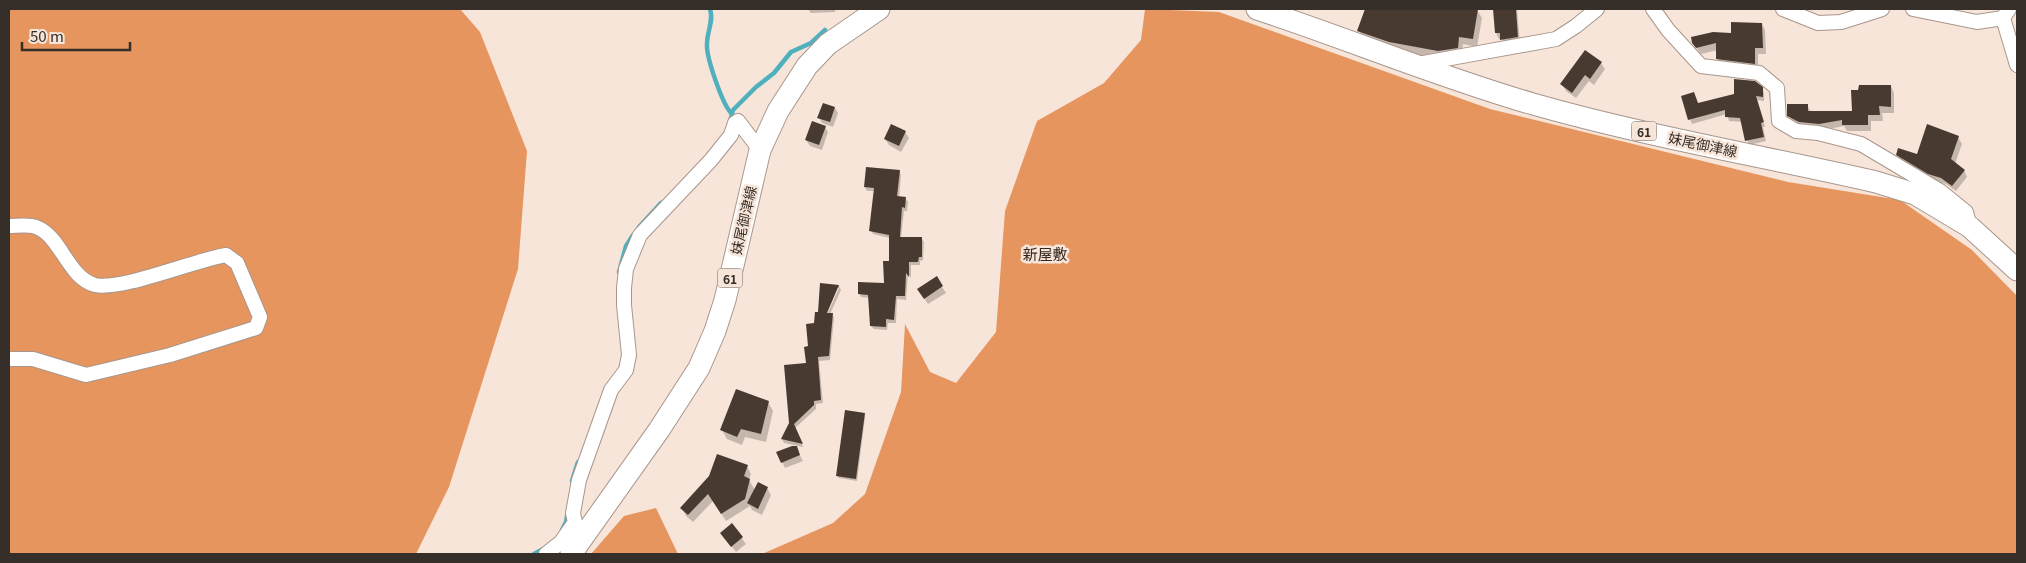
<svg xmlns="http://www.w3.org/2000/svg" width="2026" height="563" font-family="Georgia,'Noto Sans JP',serif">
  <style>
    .forest { fill: #e7955e }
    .shadow { fill: #0003; fill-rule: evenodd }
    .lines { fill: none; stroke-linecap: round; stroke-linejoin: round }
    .stream { stroke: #50b0bd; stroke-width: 4.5 }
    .building { fill: #493a31 }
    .minor-casing { stroke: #a8968c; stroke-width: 16 }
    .primary-casing { stroke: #a8968c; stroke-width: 23 }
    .minor { stroke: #fff; stroke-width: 14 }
    .primary { stroke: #fff; stroke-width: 21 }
    .labels { text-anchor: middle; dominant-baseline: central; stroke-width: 5; stroke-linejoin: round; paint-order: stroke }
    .shield { fill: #f8e5d9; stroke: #70655e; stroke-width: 1 }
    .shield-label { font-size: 12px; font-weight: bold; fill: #352e29 }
    .street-label { font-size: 14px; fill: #352e29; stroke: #f8e5d9 }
    .neighbourhood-label { font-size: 15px; fill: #36281f; stroke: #f8e5d9 }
  </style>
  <rect width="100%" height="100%" fill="#f8e5d9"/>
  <path class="forest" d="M 9,9 L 460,9 L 480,32 L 527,151 L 518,269 L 449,487 L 416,554 L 9,554 Z
    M 1145,9 L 1219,12 L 1490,109 L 1788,182 L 1900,200 L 1972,250 L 2017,296 L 2017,554 L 762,554 L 833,523 L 865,494 L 901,392 L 905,324 L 930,372 L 956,383 L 996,332 L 1005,211 L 1037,121 L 1104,83 L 1141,40 Z
    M 656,508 L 678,554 L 591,554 L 624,516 Z"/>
  <path class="shadow" d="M 808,9 L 835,9 L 835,12 L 811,13 Z
    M 1399,9 L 1477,10 L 1482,18 L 1477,47 L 1463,44 L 1462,56 L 1444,60 L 1395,51 L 1364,39 L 1359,31 L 1396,23 Z
    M 1494,9 L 1517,9 L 1520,43 L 1505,45 L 1502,38 L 1499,39 L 1496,33 Z
    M 1762,24 L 1765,30 L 1766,54 L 1758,54 L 1758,70 L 1721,65 L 1718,59 L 1718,50 L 1701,54 L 1693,43 L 1732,34 Z
    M 1601,63 L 1605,69 L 1594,85 L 1589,81 L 1576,98 L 1566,91 L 1562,84 Z
    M 1891,86 L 1894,93 L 1894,113 L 1882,113 L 1883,121 L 1871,121 L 1871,131 L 1847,131 L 1844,126 L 1824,130 L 1803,129 L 1793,122 L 1789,115 L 1807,105 L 1811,112 L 1853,112 Z
    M 1762,88 L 1764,93 L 1764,101 L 1757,100 L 1765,127 L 1763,127 L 1766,141 L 1749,145 L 1742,122 L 1729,121 L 1727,114 L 1692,124 L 1690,119 L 1694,93 L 1698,104 Z
    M 824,104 L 835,108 L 838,113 L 833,127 L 822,123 L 819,118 Z
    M 825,127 L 828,132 L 822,150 L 810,146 L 806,140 Z
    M 905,132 L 909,138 L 901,152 L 889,145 L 885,139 Z
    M 1958,137 L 1962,144 L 1955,164 L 1964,170 L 1967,177 L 1956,191 L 1946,184 L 1933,180 L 1901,161 L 1897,154 L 1918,155 Z
    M 899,171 L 901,175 L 899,198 L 905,198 L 908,202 L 907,211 L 904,211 L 901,238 L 922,239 L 924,242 L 923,260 L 920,261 L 920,265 L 911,265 L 911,278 L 908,274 L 906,300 L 897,299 L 896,323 L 888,323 L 887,330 L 874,329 L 871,326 L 870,298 L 861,297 L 859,293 L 885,284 L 891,262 L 890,238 L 873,234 L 871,230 L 875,191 L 867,191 L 865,187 Z
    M 936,278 L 946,293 L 928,304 L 922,295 Z
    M 822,284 L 839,286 L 841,290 L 830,314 L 832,314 L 834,318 L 830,360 L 819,361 L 823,403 L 816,404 L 816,409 L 795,428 L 803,447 L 784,443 L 782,439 L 790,424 L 807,364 L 809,347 L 819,313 ZM 837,288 L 839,288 L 825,319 L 823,318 Z
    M 768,402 L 773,411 L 766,442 L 745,437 L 742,445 L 727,439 L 722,430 Z
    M 864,414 L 865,417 L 857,481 L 839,478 L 837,476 Z
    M 795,446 L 803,461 L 785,468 L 778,453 Z
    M 747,466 L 751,474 L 749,480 L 755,490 L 767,488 L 771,495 L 762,515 L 752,510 L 750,506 L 726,521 L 713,501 L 693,522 L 686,516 L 682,508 Z
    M 732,525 L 746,544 L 736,552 L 726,539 Z"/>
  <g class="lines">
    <path class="stream" d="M 710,9 C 714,21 707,31 707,44 C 706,57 722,103 731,113
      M 730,122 L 733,110 L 756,87 L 774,73 L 791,52 L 811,43 L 825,30
      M 639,227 L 661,203
      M 619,272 L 626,246 L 633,235
      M 572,481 L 578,462
      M 562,530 L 566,522 L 568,511
      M 534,554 L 545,548"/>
  </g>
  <path class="building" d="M 1365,9 L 1478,9 L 1473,39 L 1459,37 L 1458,48 L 1438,51 L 1389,42 L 1357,31 Z
    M 1493,9 L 1516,9 L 1518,37 L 1500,40 L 1500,33 L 1495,33 Z
    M 1731,22 L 1762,23 L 1763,48 L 1755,48 L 1755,64 L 1716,59 L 1716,43 L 1696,48 L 1692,43 L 1691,37 L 1713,32 L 1731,33 Z
    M 1585,50 L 1602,62 L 1590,79 L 1585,75 L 1572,93 L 1560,84 Z
    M 1734,79 L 1755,81 L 1763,87 L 1763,97 L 1756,96 L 1764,122 L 1761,123 L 1764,137 L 1745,141 L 1740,118 L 1725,117 L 1725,110 L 1688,120 L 1681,96 L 1694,92 L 1698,103 L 1734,94 Z
    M 1859,85 L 1891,85 L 1891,107 L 1879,106 L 1880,115 L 1868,115 L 1868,125 L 1842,125 L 1842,120 L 1819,124 L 1799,122 L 1787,116 L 1787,104 L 1808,104 L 1808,111 L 1852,111 L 1851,90 L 1858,90 Z
    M 823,103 L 835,107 L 830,122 L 817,118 Z
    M 812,121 L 826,126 L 819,145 L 805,140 Z
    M 891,124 L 906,131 L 899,146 L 884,139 Z
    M 1927,124 L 1959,136 L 1951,159 L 1965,170 L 1952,186 L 1941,178 L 1928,174 L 1896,155 L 1898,148 L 1917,154 Z
    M 866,167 L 900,170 L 897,196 L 906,197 L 905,208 L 902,207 L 900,237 L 922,237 L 922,257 L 919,257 L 918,262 L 909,262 L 909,277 L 906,273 L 905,296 L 896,296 L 894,320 L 886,319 L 886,327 L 870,326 L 868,295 L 858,294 L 858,282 L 884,283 L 883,261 L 889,261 L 889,235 L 869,231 L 874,188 L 864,187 Z
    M 937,276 L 943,286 L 924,299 L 917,289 Z
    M 820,283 L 839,285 L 827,313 L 833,313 L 829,356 L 818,357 L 821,400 L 814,401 L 814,405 L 794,424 L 803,444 L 781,439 L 789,423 L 784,365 L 806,363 L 804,347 L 808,346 L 806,324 L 814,323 L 815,312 L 818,312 Z
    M 736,389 L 769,401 L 761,434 L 741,429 L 737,437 L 720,430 Z
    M 845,410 L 865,413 L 856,479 L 836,476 Z
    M 792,446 L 797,446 L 800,455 L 781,463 L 776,452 Z
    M 717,454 L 748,465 L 744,476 L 750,479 L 745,499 L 721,514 L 708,494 L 688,515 L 680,508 L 709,476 Z
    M 758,482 L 768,487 L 758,509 L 747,503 Z
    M 732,523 L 743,537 L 731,547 L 720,533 Z"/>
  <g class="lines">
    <g class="minor-casing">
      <path id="minor" d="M 1653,9 L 1668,30 L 1701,66 L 1759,73 L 1777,88 L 1779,121 L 1796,131 L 1818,133 L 1861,144 L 1940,191 L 1966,212 L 1970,227
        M 1783,9 L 1818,23 L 1841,22 L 1882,9
        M 1913,9 L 1977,22 L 2003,18
        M 2009,9 L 2003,18 L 2017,65
        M 1418,64 L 1556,39 L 1576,26 L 1597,9
        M 9,226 C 16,226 29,224 36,227 C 61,236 68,278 95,285 C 121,291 195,260 226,255 L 237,263 L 260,317 L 256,328 L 170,355 L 86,375 L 33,359 L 9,359
        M 584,535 L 575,522 L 573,513 L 579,480 L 611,390 L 626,370 L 629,355 L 624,305 L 624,288 L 626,269 L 640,235 L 711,160 L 731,135 L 735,123 L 738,121 L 760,150
        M 546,554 L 561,542 L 575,522"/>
    </g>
    <g class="primary-casing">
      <path id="primary" d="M 1257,9 C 1349,39 1439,77 1533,104 C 1645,136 1762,156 1876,182 L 1915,194 L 1970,227 L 2017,270
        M 571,554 L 659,430 L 699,368 L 715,331 L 725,300 L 760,150 L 778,111 L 807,66 L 828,44 L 879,9"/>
    </g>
    <use href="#minor" class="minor"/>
    <use href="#primary" class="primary"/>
  </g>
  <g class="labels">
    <g class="shield">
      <rect x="1631.5" y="121.5" width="25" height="19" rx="4"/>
      <rect x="717.5" y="268.5" width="25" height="19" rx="4"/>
    </g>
    <g class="shield-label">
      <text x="1644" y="131">61</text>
      <text x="730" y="278">61</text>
    </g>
    <g class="street-label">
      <text transform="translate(1703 144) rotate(12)">妹尾御津線</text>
      <text transform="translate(743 220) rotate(-77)">妹尾御津線</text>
    </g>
    <g class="neighbourhood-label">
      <text x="1045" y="253">新屋敷</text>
    </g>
  </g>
  <rect width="2026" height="563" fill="none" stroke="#352e29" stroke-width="20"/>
  <path d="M22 42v8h108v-8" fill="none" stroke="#352e29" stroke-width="2.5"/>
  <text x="30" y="42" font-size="15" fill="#352e29" stroke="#f8e5d9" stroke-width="4" paint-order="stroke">50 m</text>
</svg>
